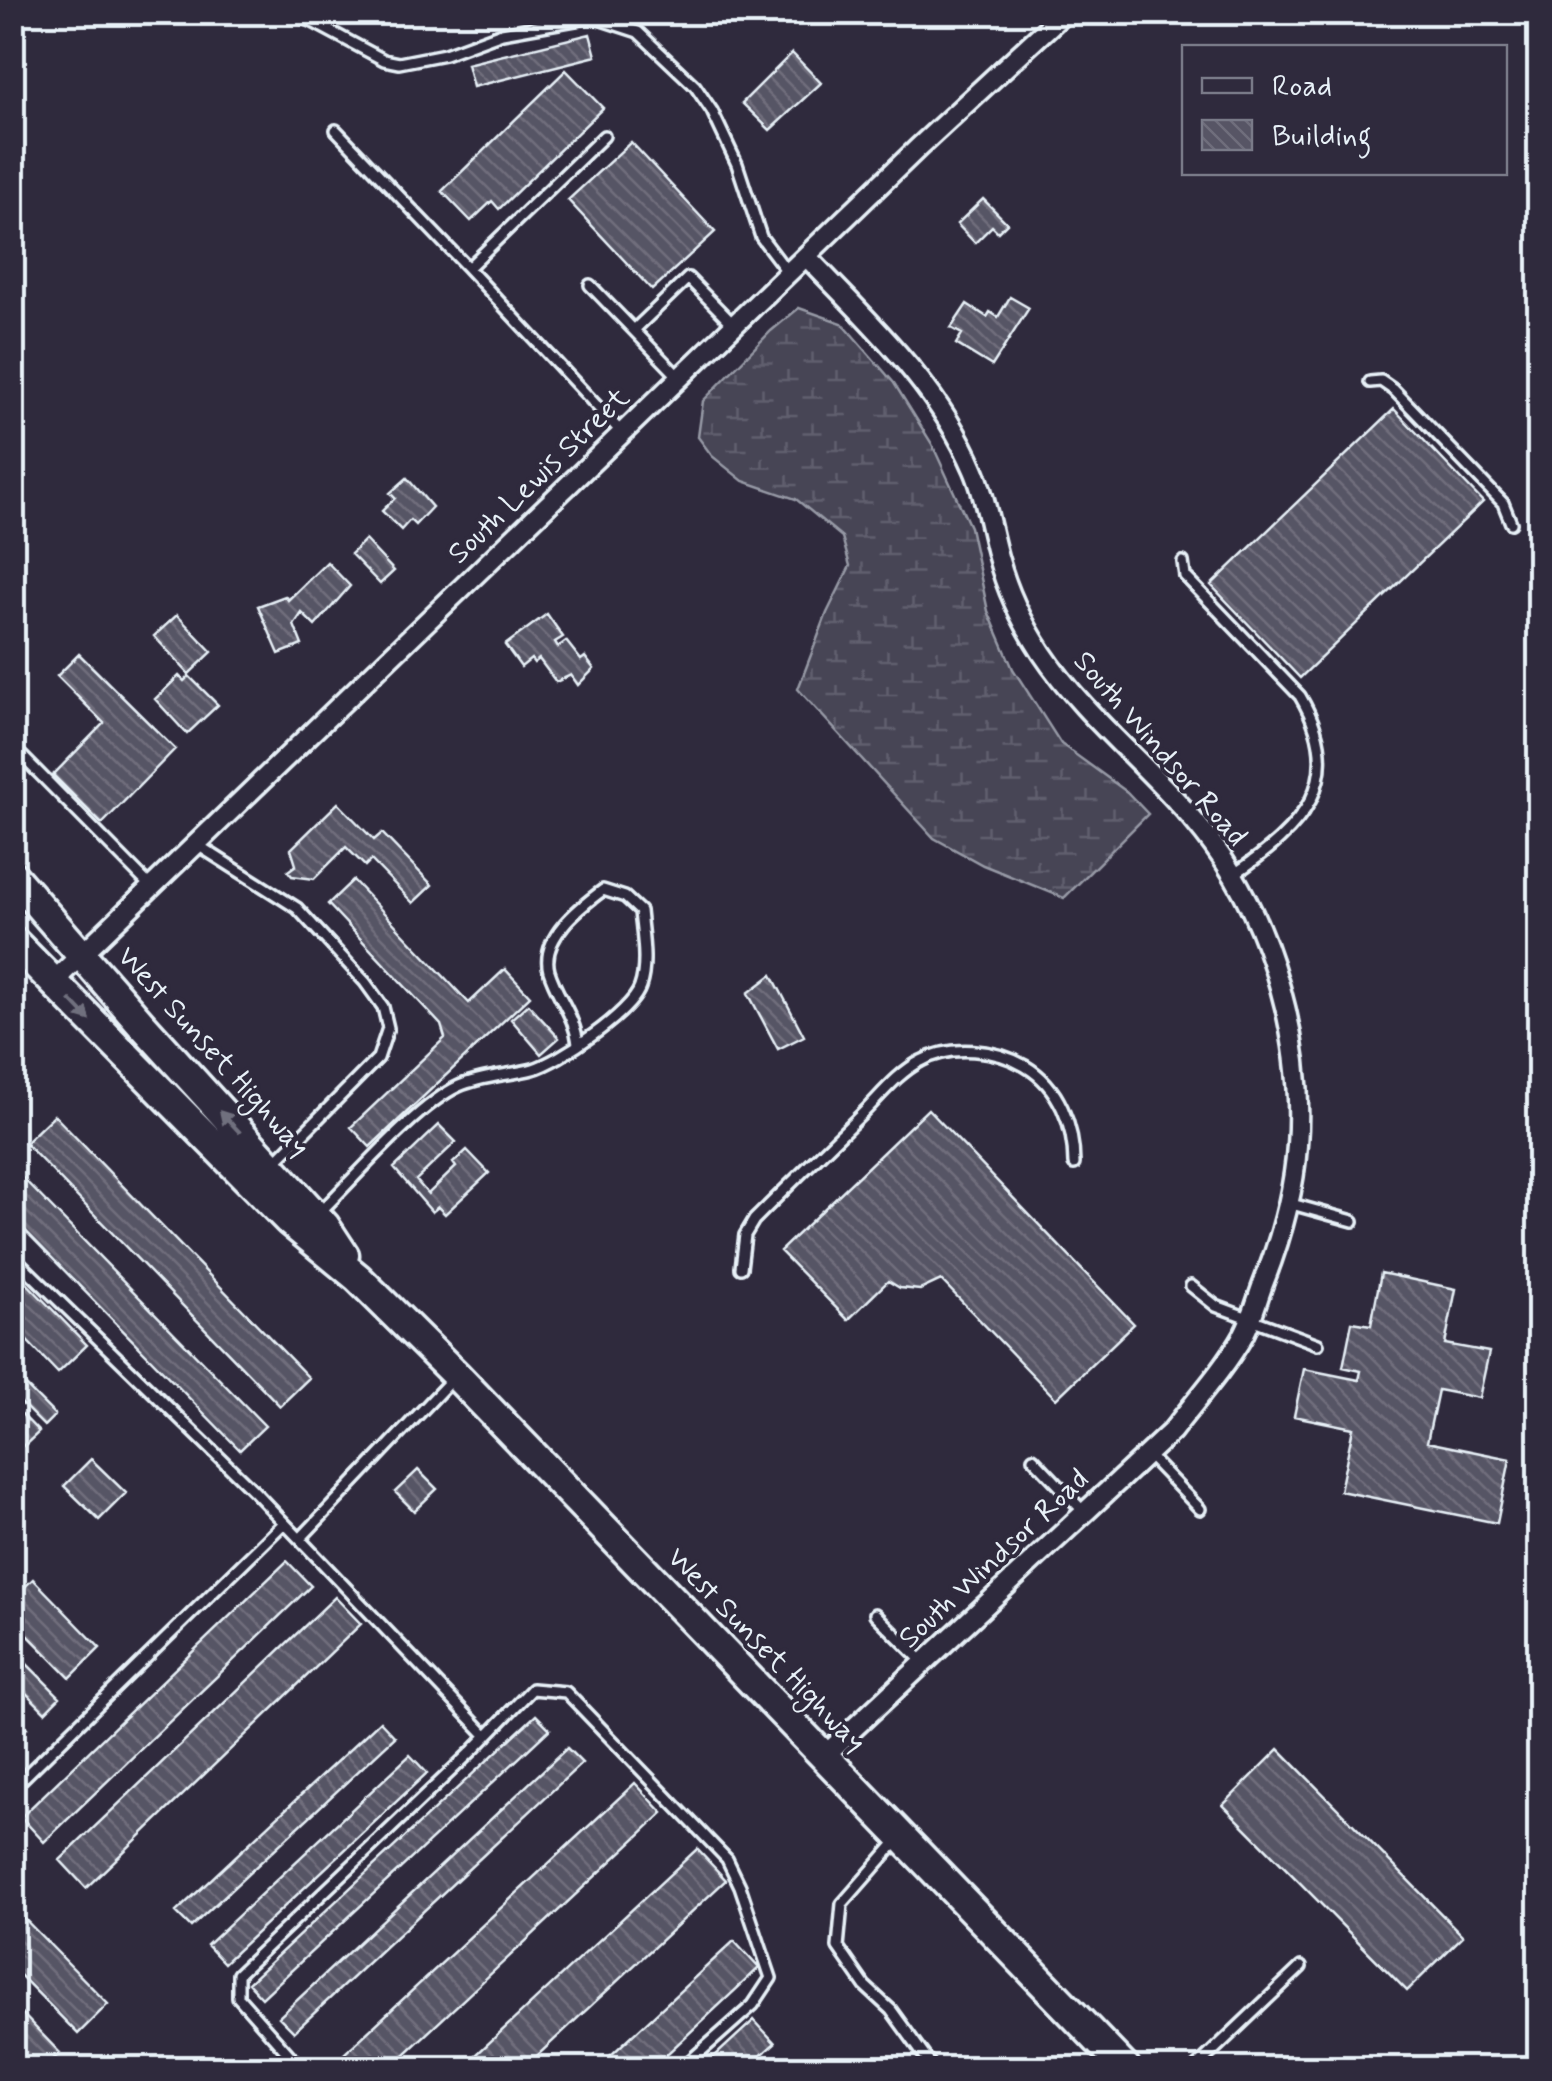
<svg xmlns="http://www.w3.org/2000/svg" width="1552" height="2081" font-family="Mynerve,sans-serif">
  <style>
    .wetland { fill: url(#wetland-marsh); stroke: #979aa6; stroke-width: 2.5 }
    .building { fill: url(#building-back-hatch); stroke: #e8f1f8; stroke-width: 2.5 }
    .lines { fill: none; stroke-linecap: round; stroke-linejoin: round }
    .service-casing { stroke: #e8f1f8; stroke-width: 16 }
    .minor-casing { stroke: #e8f1f8; stroke-width: 25 }
    .primary-casing { stroke: #e8f1f8; stroke-width: 35 }
    .service { stroke: #2f2a3d; stroke-width: 9 }
    .minor { stroke: #2f2a3d; stroke-width: 18 }
    .primary { stroke: #2f2a3d; stroke-width: 28 }
    .oneway { fill: #70707e }
    .labels { text-anchor: middle; dominant-baseline: central; stroke-width: 8; stroke-linejoin: round; paint-order: stroke }
    .street-label { font-size: 30px; fill: #e8f1f8; stroke: #2f2a3d }
  </style>
  <defs>
    <pattern id="wetland-marsh" width="20" height="14" patternUnits="userSpaceOnUse" patternTransform="scale(2.5)"><rect width="20" height="14" fill="#464455"/><path d="M1 5h8M5 5V1M11 12h8M15 12V8" fill="none" stroke="#615f6e"/></pattern>
    <pattern id="building-back-hatch" width="6" height="6" patternUnits="userSpaceOnUse" patternTransform="scale(2.5)"><rect width="6" height="6" fill="#575565"/><path d="M-1 5l2 2M0 0l6 6M5-1l2 2" fill="none" stroke="#6f6e7c"/></pattern>
  </defs>
  <rect width="100%" height="100%" fill="#2f2a3d"/>
  <filter id="ink" filterUnits="userSpaceOnUse"><feTurbulence type="fractalNoise" baseFrequency=".01" numOctaves="2"/><feDisplacementMap in="SourceGraphic" scale="20" xChannelSelector="R" yChannelSelector="G"/><feConvolveMatrix kernelMatrix="1 2 1 2 8 2 1 2 1" color-interpolation-filters="sRGB"/></filter>
  <g filter="url(#ink)">
    <path class="wetland" d="M 799,308 L 842,323 L 894,383 L 932,444 L 970,527 L 988,611 L 1013,669 L 1061,744 L 1127,792 L 1148,814 L 1064,898 L 983,865 L 934,838 L 798,689 L 827,613 L 850,566 L 842,537 L 796,499 L 743,481 L 712,456 L 698,437 L 703,401 L 771,331 Z"/>
    <path class="building" d="M 503,12 L 538,12 L 504,18 Z
      M 590,34 L 596,56 L 473,87 L 467,64 Z
      M 792,53 L 821,83 L 770,130 L 742,103 Z
      M 566,70 L 603,108 L 499,209 L 492,201 L 471,221 L 442,191 Z
      M 631,142 L 715,232 L 652,290 L 568,200 Z
      M 983,199 L 1007,223 L 998,232 L 992,226 L 975,243 L 957,224 Z
      M 1010,297 L 1029,308 L 992,366 L 956,344 L 962,334 L 951,328 L 967,304 L 987,317 L 990,312 L 998,317 Z
      M 1394,409 L 1483,502 L 1300,678 L 1211,585 Z
      M 407,478 L 432,507 L 415,525 L 410,520 L 401,530 L 382,511 L 395,498 L 390,493 Z
      M 365,540 L 394,571 L 380,584 L 351,554 Z
      M 327,562 L 350,586 L 315,626 L 302,613 L 294,625 L 302,645 L 279,654 L 258,606 L 285,596 L 288,600 Z
      M 547,614 L 563,637 L 555,642 L 558,647 L 566,641 L 581,660 L 585,657 L 594,669 L 578,685 L 571,675 L 556,682 L 539,659 L 534,663 L 531,659 L 521,667 L 505,645 Z
      M 177,615 L 212,652 L 189,674 L 154,636 Z
      M 79,654 L 175,749 L 102,824 L 53,775 L 104,723 L 57,676 Z
      M 179,676 L 184,681 L 189,676 L 218,705 L 187,734 L 155,699 Z
      M 338,803 L 374,840 L 382,833 L 432,885 L 413,903 L 371,860 L 365,866 L 346,847 L 314,879 L 292,876 L 288,871 L 296,865 L 291,849 Z
      M 353,880 L 469,1003 L 505,969 L 530,996 L 370,1147 L 351,1127 L 445,1038 L 441,1025 L 328,904 Z
      M 772,975 L 804,1036 L 778,1049 L 748,993 Z
      M 528,1004 L 559,1038 L 541,1054 L 511,1019 Z
      M 928,1109 L 1134,1324 L 1056,1399 L 941,1280 L 920,1290 L 900,1288 L 888,1281 L 848,1320 L 780,1251 Z
      M 54,1115 L 309,1378 L 280,1406 L 25,1143 Z
      M 439,1125 L 456,1142 L 416,1180 L 428,1194 L 456,1167 L 453,1163 L 467,1150 L 489,1173 L 445,1214 L 438,1207 L 432,1212 L 394,1168 Z
      M 12,1167 L 265,1426 L 240,1450 L 12,1217 Z
      M 12,1268 L 87,1345 L 58,1373 L 12,1325 Z
      M 1381,1273 L 1456,1289 L 1445,1344 L 1489,1352 L 1479,1398 L 1438,1390 L 1427,1442 L 1510,1459 L 1497,1523 L 1340,1491 L 1353,1428 L 1294,1416 L 1304,1369 L 1359,1380 L 1361,1371 L 1343,1367 L 1352,1322 L 1371,1325 Z
      M 12,1372 L 55,1415 L 44,1426 L 12,1394 Z
      M 12,1404 L 39,1432 L 24,1446 L 12,1434 Z
      M 91,1459 L 126,1493 L 99,1520 L 64,1486 Z
      M 418,1470 L 437,1489 L 414,1511 L 395,1492 Z
      M 287,1561 L 311,1586 L 44,1842 L 21,1817 Z
      M 33,1579 L 100,1648 L 70,1678 L 12,1619 L 12,1599 Z
      M 335,1597 L 361,1624 L 86,1888 L 60,1860 Z
      M 12,1649 L 60,1697 L 45,1712 L 12,1679 Z
      M 12,1713 L 27,1728 L 12,1742 Z
      M 536,1715 L 550,1729 L 262,1998 L 248,1983 Z
      M 380,1721 L 395,1737 L 191,1927 L 176,1912 Z
      M 567,1748 L 582,1763 L 294,2032 L 279,2017 Z
      M 1279,1749 L 1463,1936 L 1407,1991 L 1223,1805 Z
      M 410,1755 L 427,1773 L 224,1963 L 207,1945 Z
      M 635,1783 L 663,1813 L 390,2068 L 329,2068 Z
      M 697,1849 L 726,1880 L 524,2068 L 462,2068 Z
      M 12,1906 L 108,2004 L 78,2034 L 12,1967 Z
      M 734,1941 L 759,1968 L 652,2068 L 597,2068 Z
      M 12,2003 L 60,2053 L 44,2068 L 17,2068 L 12,2063 Z
      M 754,2020 L 775,2043 L 747,2068 L 702,2068 Z"/>
    <g class="lines">
      <g class="service-casing">
        <path id="service" d="M 284,12 L 311,21 L 384,60 L 399,63 L 445,54 L 502,33 L 592,17 L 638,32 L 695,86 L 712,111 L 737,164 L 761,237 L 789,274
          M 336,130 L 468,268
          M 604,136 L 468,268 L 623,434
          M 590,285 L 680,378
          M 634,330 L 688,278 L 735,326
          M 1370,382 L 1381,381 L 1394,390 L 1503,503 L 1511,523
          M 1183,562 L 1185,576 L 1300,696 C 1350,780 1301,829 1233,875
          M 12,765 L 22,756 L 151,887
          M 196,844 L 297,908 L 365,982 L 383,1007 L 388,1028 L 378,1058 L 273,1164
          M 1288,1203 L 1353,1221
          M 318,1214 C 353,1180 417,1105 459,1086 C 481,1076 510,1075 533,1069 C 559,1062 632,1012 640,987 C 648,964 642,934 640,911 L 625,897 L 603,890 C 580,907 540,938 549,971 C 557,997 575,1016 578,1044
          M 12,1255 L 253,1490 L 487,1736
          M 741,1268 L 745,1235 L 754,1220 C 790,1184 827,1148 864,1112 C 881,1095 899,1072 921,1061 C 951,1044 996,1049 1025,1066 C 1059,1086 1074,1126 1074,1164
          M 1191,1286 L 1216,1306 L 1318,1344
          M 1147,1454 L 1200,1509
          M 1033,1458 L 1084,1512
          M 300,1539 L 453,1378
          M 875,1614 L 923,1662
          M 12,1789 L 284,1523
          M 899,1839 L 842,1904 L 838,1947 L 865,1986 L 891,2010 L 933,2068
          M 301,2068 L 238,1997 L 238,1974 L 473,1750 L 532,1689 L 566,1692 L 727,1859 L 740,1886 L 771,1978 L 753,2005 L 682,2068
          M 1195,2068 L 1301,1967"/>
      </g>
      <g class="minor-casing">
        <path id="minor" d="M 807,257 C 869,322 938,385 974,470 C 986,498 990,528 998,557 C 1007,591 1023,624 1042,653 C 1090,725 1162,775 1213,845 C 1272,925 1305,1046 1297,1145 C 1294,1192 1280,1241 1263,1284 C 1257,1300 1252,1319 1244,1334 C 1225,1368 1196,1400 1172,1431 L 823,1757
          M 53,982 L 919,147 L 1065,12"/>
      </g>
      <g class="primary-casing">
        <path id="primary" d="M 12,875 L 140,1022 L 325,1226 L 344,1255
          M 12,940 L 289,1221 L 358,1278 L 456,1375 L 1125,2068"/>
      </g>
      <use href="#service" class="service"/>
      <use href="#minor" class="minor"/>
      <use href="#primary" class="primary"/>
    </g>
    <defs><path id="oneway-solid" d="M-6-.8H1V-3.2L6.5 0L1 3.2V.8H-6Z" transform="scale(2.5)"/></defs>
    <g class="oneway">
      <use href="#oneway-solid" transform="translate(80 1010) rotate(46)"/>
      <use href="#oneway-solid" transform="translate(230 1122) rotate(-133)"/>
    </g>
  </g>
  <g class="labels">
    <g class="street-label">
      <text transform="translate(539 476) rotate(-44)">South Lewis Street</text>
      <text transform="translate(1160 749) rotate(49)">South Windsor Road</text>
      <text transform="translate(213 1052) rotate(48)">West Sunset Highway</text>
      <text transform="translate(994 1559) rotate(-43)">South Windsor Road</text>
      <text transform="translate(766 1650) rotate(46)">West Sunset Highway</text>
    </g>
  </g>
  <rect width="1552" height="2081" fill="none" stroke="#2f2a3d" stroke-width="50"/>
  <rect x="25" y="25" width="1502" height="2031" fill="none" stroke="#e8f1f8" stroke-width="4" filter="url(#ink)"/>
  <rect x="1182" y="45" width="325" height="130" fill="#2f2a3d" stroke="#797a88" stroke-width="2.5"/>
  <rect x="1202" y="78" width="50" height="15" fill="#2f2a3d" stroke="#797a88" stroke-width="2.5"/>
  <text x="1272" y="95" font-size="30" fill="#e8f1f8">Road</text>
  <rect x="1202" y="120" width="50" height="30" fill="url(#building-back-hatch)" stroke="#797a88" stroke-width="2.5"/>
  <text x="1272" y="145" font-size="30" fill="#e8f1f8">Building</text>
</svg>
